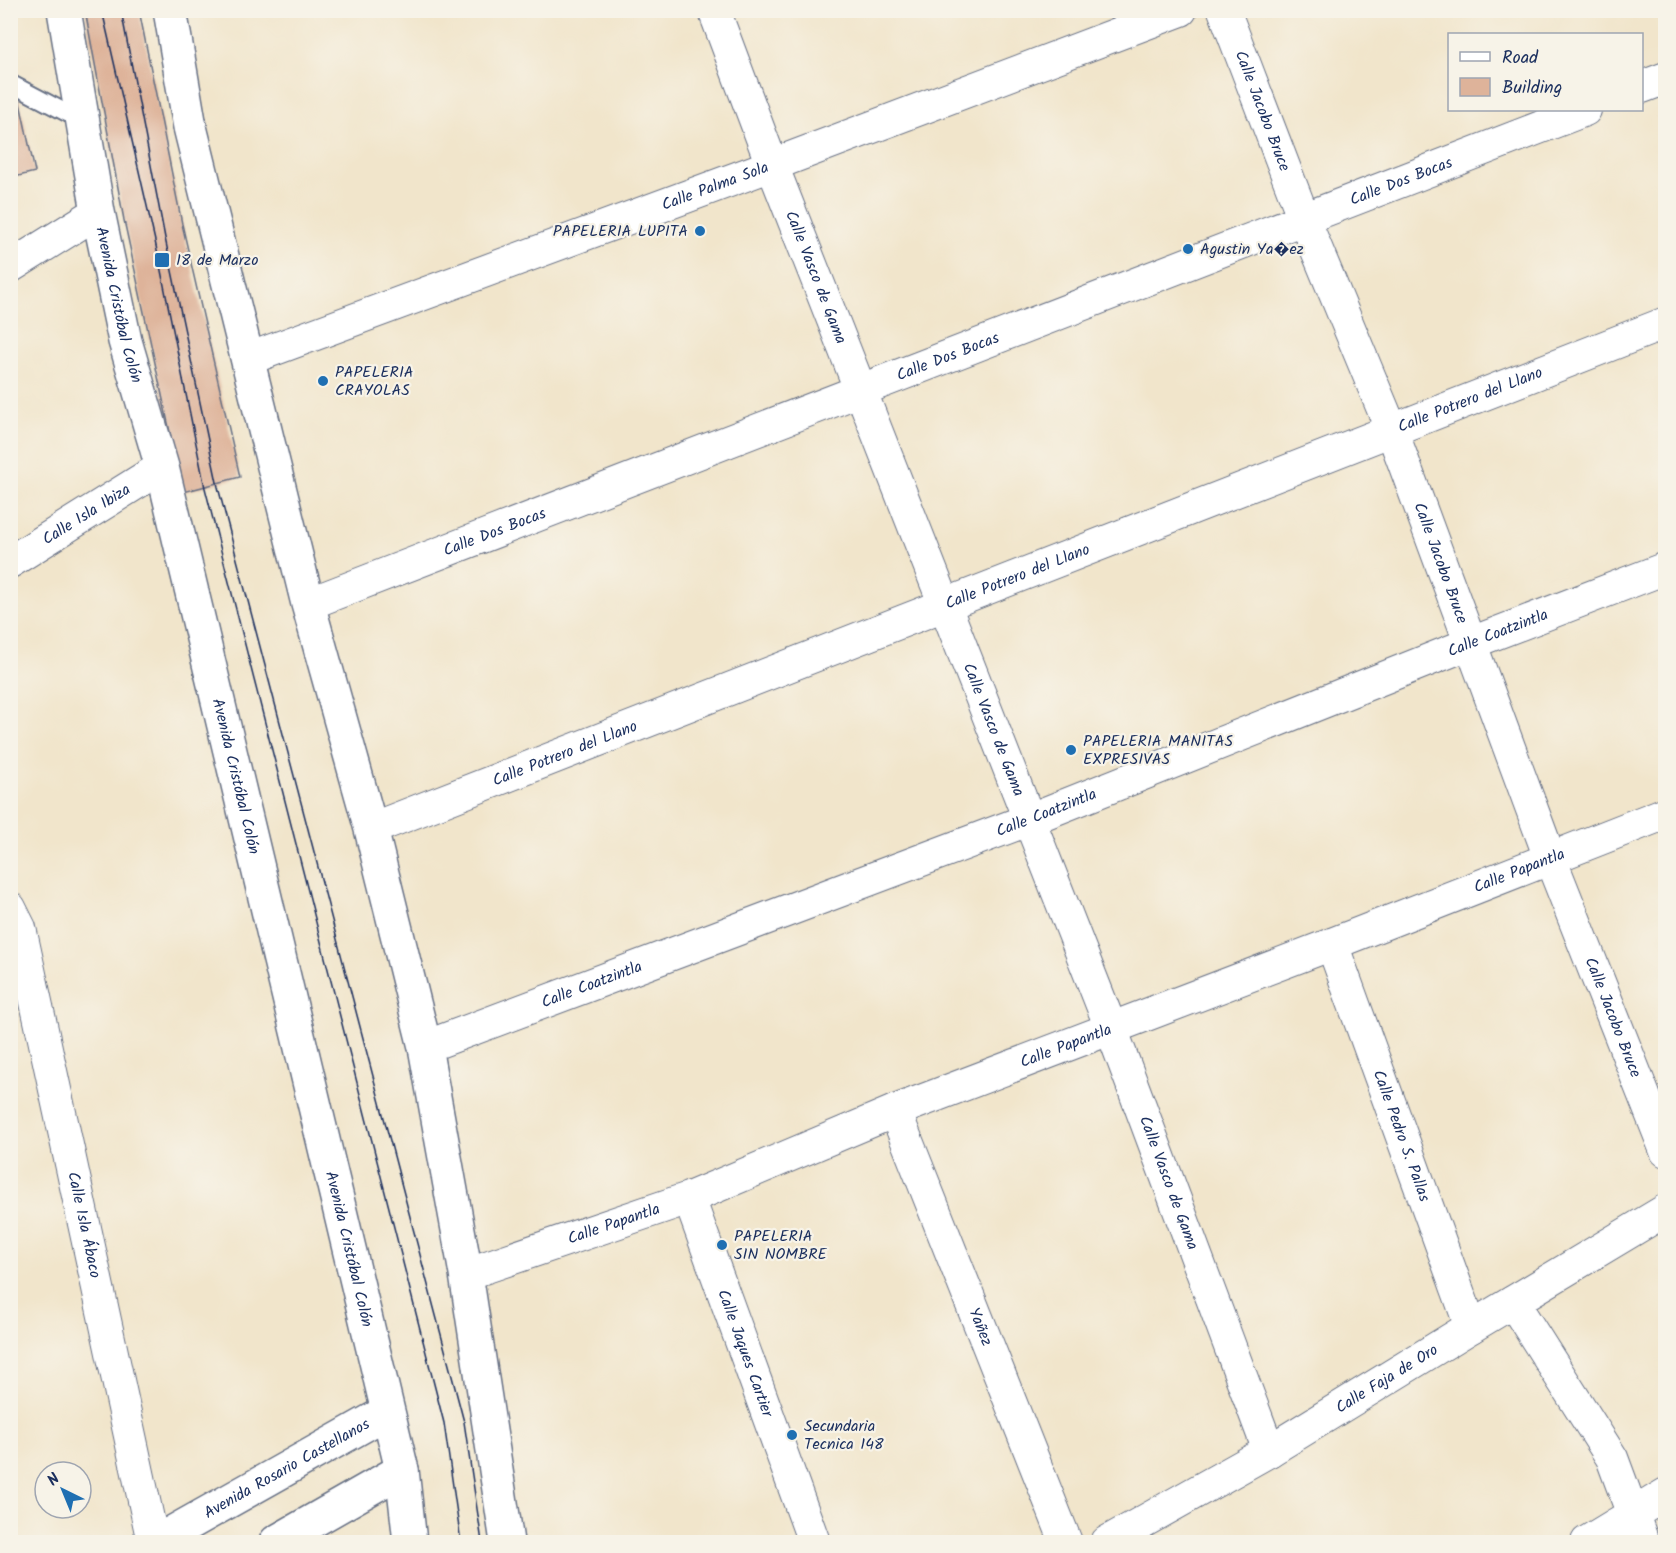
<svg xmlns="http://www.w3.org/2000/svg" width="1676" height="1553" font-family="Kalam,sans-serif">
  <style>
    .building { fill: #deb39a }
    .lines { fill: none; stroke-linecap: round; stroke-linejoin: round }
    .lane-casing { stroke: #666f84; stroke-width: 20 }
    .street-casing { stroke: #666f84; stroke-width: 34 }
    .secondary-casing { stroke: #666f84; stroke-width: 36 }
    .primary-casing { stroke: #666f84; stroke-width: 36 }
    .lane { stroke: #fff; stroke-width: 16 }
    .street { stroke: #fff; stroke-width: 32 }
    .secondary { stroke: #fff; stroke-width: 33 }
    .primary { stroke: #fff; stroke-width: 33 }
    .tram { stroke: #1b2f5e; stroke-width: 1.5 }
    .poi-dot { fill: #1f6fb2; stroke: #f7f3e8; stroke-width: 2 }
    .labels { text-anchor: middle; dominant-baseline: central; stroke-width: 4.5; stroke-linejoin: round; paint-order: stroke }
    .street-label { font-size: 16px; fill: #1b2f5e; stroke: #f7f3e8 }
    .poi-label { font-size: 16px; fill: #1b2f5e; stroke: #f7f3e8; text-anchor: start }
  </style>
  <rect width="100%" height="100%" fill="#f7f3e8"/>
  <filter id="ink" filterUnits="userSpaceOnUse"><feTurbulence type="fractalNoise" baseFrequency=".0167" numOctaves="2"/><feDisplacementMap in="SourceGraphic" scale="12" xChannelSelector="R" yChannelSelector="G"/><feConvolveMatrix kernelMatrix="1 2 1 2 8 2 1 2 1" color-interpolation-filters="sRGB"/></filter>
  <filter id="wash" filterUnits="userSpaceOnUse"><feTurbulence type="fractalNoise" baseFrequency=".008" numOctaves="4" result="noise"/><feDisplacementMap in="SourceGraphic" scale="24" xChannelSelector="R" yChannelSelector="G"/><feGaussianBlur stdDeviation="1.35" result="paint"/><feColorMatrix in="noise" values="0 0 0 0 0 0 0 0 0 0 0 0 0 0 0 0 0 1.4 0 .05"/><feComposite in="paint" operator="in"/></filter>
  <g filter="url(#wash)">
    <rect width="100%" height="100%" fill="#f1e5cb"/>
    <g id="blocks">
      <path class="building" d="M 85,10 L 139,10 L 182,224 L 240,477 L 183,492 L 124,220 Z
        M 10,57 L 35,172 L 10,178 Z"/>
    </g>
  </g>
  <g filter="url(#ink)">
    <use href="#blocks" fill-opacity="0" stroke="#666f84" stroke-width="1.5"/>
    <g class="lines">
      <g class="lane-casing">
        <path id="lane" d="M 10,83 L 82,121"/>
      </g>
      <g class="street-casing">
        <g id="street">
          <path id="s1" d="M 714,10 L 772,165 L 1111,1028 L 1269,1451"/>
          <path id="s2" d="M 1224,10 L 1304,219 L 1392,431 L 1550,858 L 1666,1151"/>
          <path d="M 1642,87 L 1666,78"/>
          <path d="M 10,267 L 98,212"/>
          <path id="s3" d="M 248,359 L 772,165 L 1181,10"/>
          <path id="s4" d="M 10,562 L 162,467"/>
          <path id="s5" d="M 308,604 L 1585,110"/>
          <path id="s6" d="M 371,829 L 1666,323"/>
          <path id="s7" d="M 10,908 L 20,928 L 153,1542"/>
          <path id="s8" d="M 1332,944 L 1471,1327"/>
          <path id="s9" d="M 425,1047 L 1028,820 L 1471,643 L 1666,568"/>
          <path id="s10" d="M 895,1111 L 1066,1542"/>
          <path id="s11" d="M 689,1198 L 814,1542"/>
          <path id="s12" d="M 466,1274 L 689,1198 L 895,1111 L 1332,944 L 1666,813"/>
          <path d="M 1513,1302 L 1612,1458 L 1643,1542"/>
          <path id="s13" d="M 1107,1542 L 1269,1451 L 1471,1327 L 1666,1210"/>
          <path d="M 1587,1542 L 1666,1494"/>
        </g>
      </g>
      <g class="secondary-casing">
        <g id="secondary">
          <path id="s14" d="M 156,1542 L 387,1412"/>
          <path d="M 276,1542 L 402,1470"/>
        </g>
      </g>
      <g class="primary-casing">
        <g id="primary">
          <path id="s15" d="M 64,10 L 98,212 L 125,341 L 162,467 L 402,1470 L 410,1542"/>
          <path d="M 170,10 L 190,127 L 308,604 L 371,829 L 425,1047 L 466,1274 L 507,1542"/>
        </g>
      </g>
      <use href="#lane" class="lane"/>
      <use href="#street" class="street"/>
      <use href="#secondary" class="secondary"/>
      <use href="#primary" class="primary"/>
      <path class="tram" d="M 102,10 L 155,241 L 205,488 L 444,1423 L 461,1542
        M 121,10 L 165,238 L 218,487 L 464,1422 L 482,1542"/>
    </g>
  </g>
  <g class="poi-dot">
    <circle cx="700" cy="231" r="6"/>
    <circle cx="1188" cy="249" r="6"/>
    <rect x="154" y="252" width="16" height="16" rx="3"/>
    <circle cx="323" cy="381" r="6"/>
    <circle cx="1071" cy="750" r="6"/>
    <circle cx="722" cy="1245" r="6"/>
    <circle cx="792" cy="1435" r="6"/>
  </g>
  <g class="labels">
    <g class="street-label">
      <text stroke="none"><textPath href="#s2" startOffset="108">Calle Jacobo Bruce</textPath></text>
      <text stroke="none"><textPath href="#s5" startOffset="1172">Calle Dos Bocas</textPath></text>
      <text stroke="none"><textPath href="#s3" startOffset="498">Calle Palma Sola</textPath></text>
      <text stroke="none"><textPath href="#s1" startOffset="286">Calle Vasco de Gama</textPath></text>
      <text stroke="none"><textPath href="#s15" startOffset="300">Avenida Cristóbal Colón</textPath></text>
      <text stroke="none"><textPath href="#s5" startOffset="686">Calle Dos Bocas</textPath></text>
      <text stroke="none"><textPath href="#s6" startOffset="1180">Calle Potrero del Llano</textPath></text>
      <text stroke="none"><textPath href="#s4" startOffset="90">Calle Isla Ibiza</textPath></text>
      <text stroke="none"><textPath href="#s5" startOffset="200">Calle Dos Bocas</textPath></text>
      <text stroke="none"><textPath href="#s2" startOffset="594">Calle Jacobo Bruce</textPath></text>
      <text stroke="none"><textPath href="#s6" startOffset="694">Calle Potrero del Llano</textPath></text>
      <text stroke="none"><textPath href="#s9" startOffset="1150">Calle Coatzintla</textPath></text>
      <text stroke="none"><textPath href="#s1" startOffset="772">Calle Vasco de Gama</textPath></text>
      <text stroke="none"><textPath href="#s6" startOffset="208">Calle Potrero del Llano</textPath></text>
      <text stroke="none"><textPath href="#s15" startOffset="786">Avenida Cristóbal Colón</textPath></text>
      <text stroke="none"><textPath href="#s9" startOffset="664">Calle Coatzintla</textPath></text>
      <text stroke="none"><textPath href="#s12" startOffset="1128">Calle Papantla</textPath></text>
      <text stroke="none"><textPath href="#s9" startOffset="178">Calle Coatzintla</textPath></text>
      <text stroke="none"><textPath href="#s2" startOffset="1080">Calle Jacobo Bruce</textPath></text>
      <text stroke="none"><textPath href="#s12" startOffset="642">Calle Papantla</textPath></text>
      <text stroke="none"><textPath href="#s8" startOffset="204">Calle Pedro S. Pallas</textPath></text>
      <text stroke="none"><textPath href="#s1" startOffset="1258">Calle Vasco de Gama</textPath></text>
      <text stroke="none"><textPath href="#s7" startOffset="326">Calle Isla Ábaco</textPath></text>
      <text stroke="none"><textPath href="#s12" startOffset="156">Calle Papantla</textPath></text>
      <text stroke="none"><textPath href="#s15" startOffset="1272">Avenida Cristóbal Colón</textPath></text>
      <text stroke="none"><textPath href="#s10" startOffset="232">Yañez</textPath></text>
      <text stroke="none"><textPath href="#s11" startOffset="165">Calle Jaques Cartier</textPath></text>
      <text stroke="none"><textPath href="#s13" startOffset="324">Calle Faja de Oro</textPath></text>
      <text stroke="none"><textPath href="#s14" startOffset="150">Avenida Rosario Castellanos</textPath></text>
    </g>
    <g class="poi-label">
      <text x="688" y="231" text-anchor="end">PAPELERIA LUPITA</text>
      <text x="1200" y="249">Agustin Ya�ez</text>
      <text x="176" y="260">18 de Marzo</text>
      <text x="335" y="372">PAPELERIA<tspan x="335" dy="18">CRAYOLAS</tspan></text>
      <text x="1083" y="741">PAPELERIA MANITAS<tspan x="1083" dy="18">EXPRESIVAS</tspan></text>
      <text x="734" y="1236">PAPELERIA<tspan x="734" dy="18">SIN NOMBRE</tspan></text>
      <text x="804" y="1426">Secundaria<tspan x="804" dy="18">Tecnica 148</tspan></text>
    </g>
  </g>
  <rect width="1676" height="1553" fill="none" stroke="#f7f3e8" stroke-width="36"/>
  <rect x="1448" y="33" width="195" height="78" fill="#f7f3e8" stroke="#9fa5b1" stroke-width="1.5"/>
  <rect x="1460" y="52" width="30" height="9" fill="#ffffff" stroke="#9fa5b1" stroke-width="1.5"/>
  <text x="1502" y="63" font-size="18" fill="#1b2f5e">Road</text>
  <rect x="1460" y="78" width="30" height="18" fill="#deb39a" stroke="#9fa5b1" stroke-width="1.5"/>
  <text x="1502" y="93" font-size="18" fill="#1b2f5e">Building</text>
  <g transform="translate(63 1490) rotate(317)"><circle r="28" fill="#f7f3e8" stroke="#9fa5b1" stroke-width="1.5"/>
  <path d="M0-4.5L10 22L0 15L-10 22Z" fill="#1f6fb2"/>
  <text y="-9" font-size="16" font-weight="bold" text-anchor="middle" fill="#1b2f5e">N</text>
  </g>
</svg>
